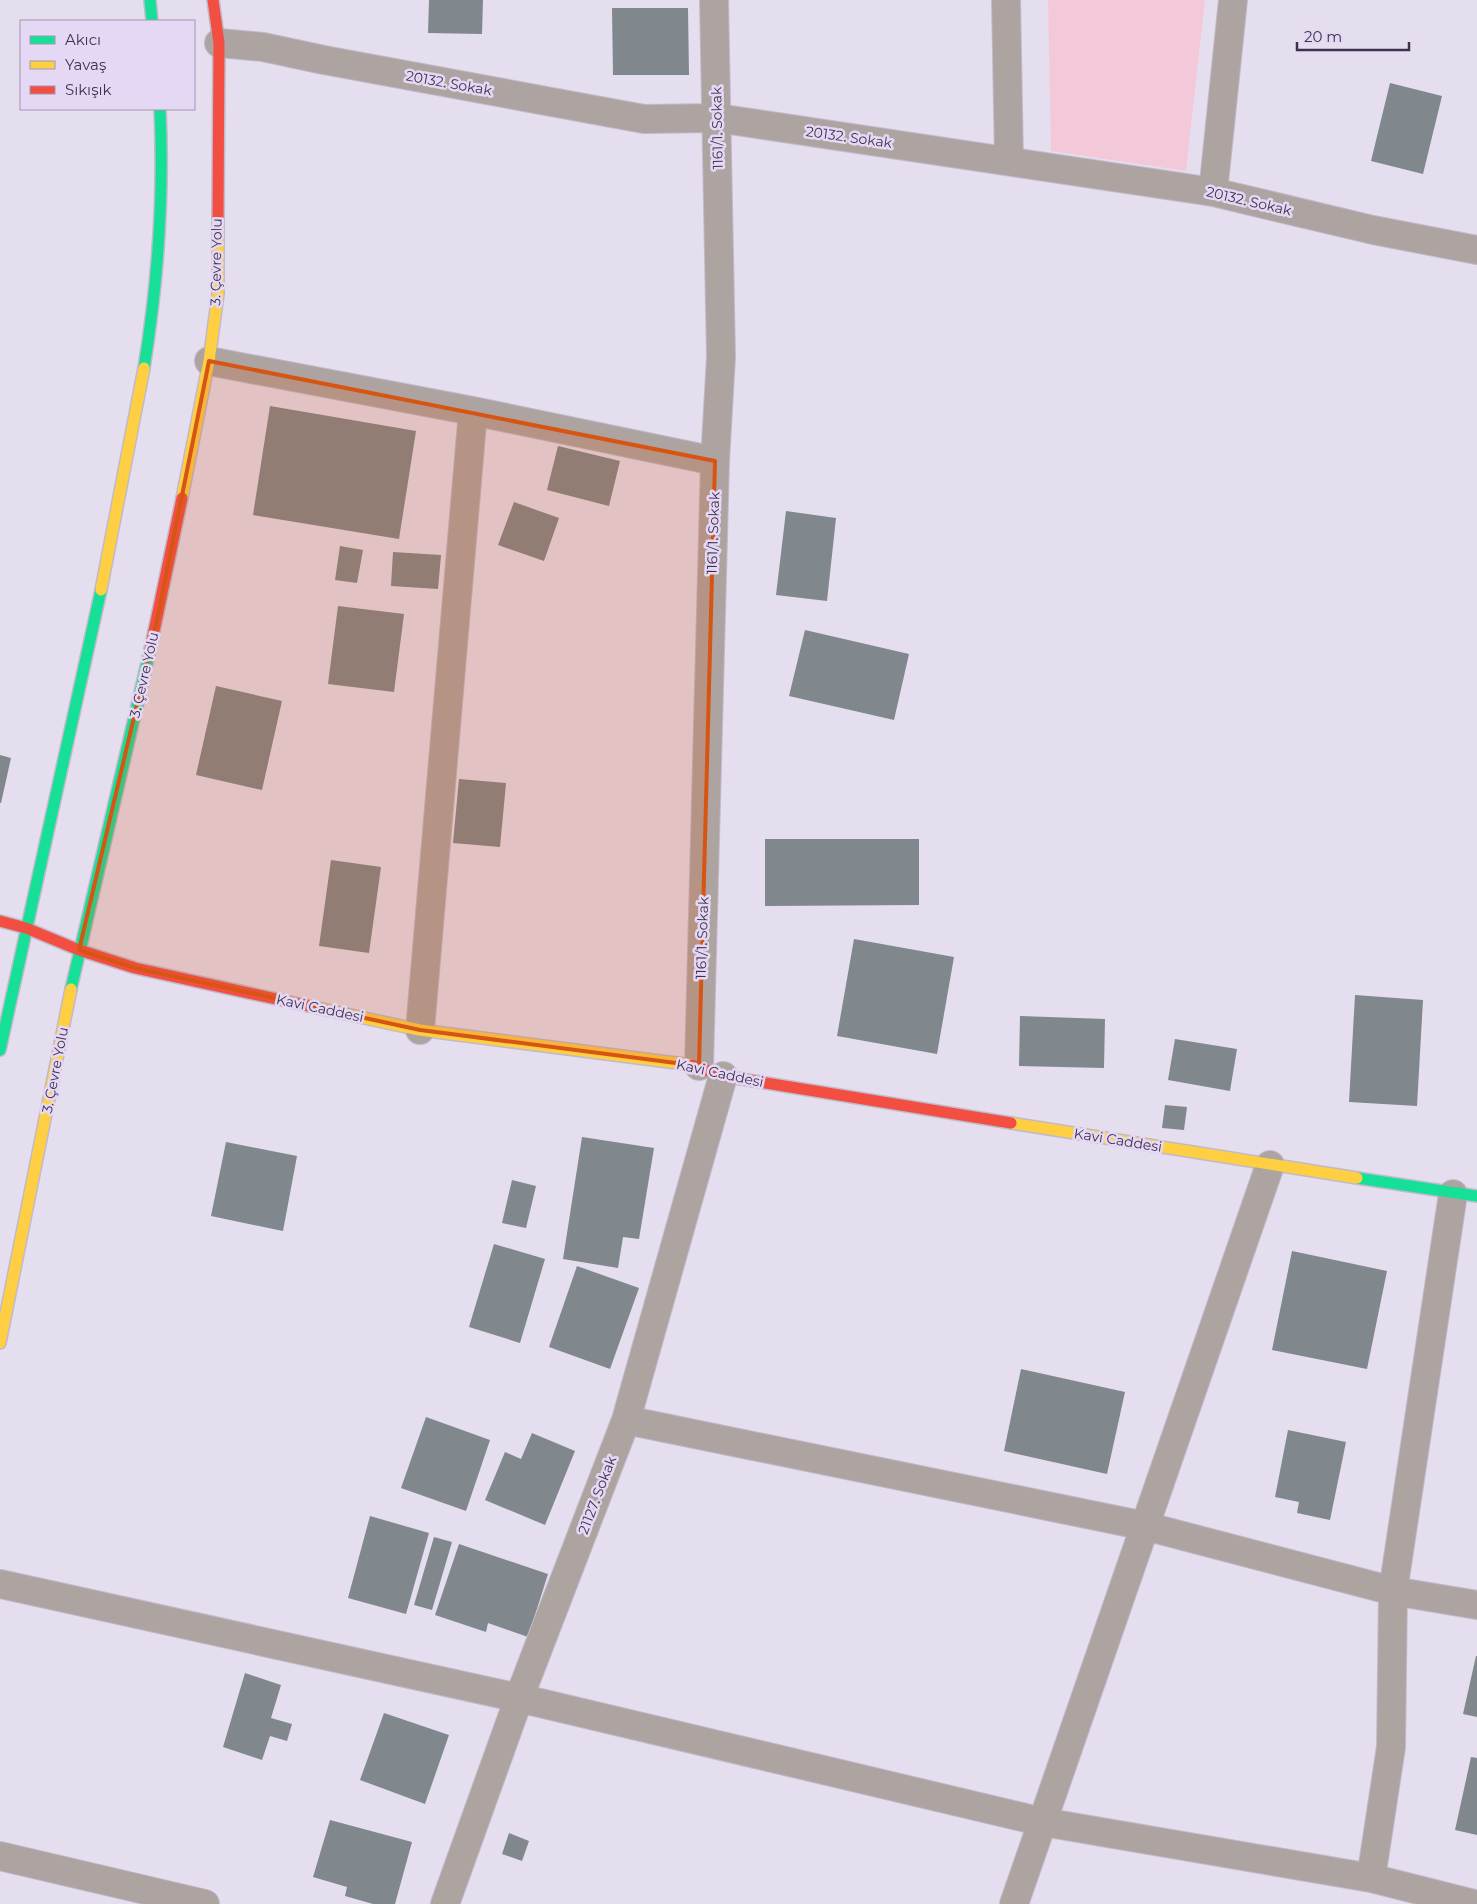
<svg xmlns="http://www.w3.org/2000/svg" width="1477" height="1904" font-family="Montserrat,sans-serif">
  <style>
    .green { fill: #f3c9da }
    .building { fill: #80878d }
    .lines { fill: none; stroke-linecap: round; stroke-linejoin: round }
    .street-casing { stroke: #c1baca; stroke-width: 30 }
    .fast-casing { stroke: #c1baca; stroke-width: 14 }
    .slow-casing { stroke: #c1baca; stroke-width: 14 }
    .jam-casing { stroke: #c1baca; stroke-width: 14 }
    .street { stroke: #ada4a2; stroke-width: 28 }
    .fast { stroke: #16e098; stroke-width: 11 }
    .slow { stroke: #ffcf43; stroke-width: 11 }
    .jam { stroke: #f24e42; stroke-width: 11 }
    .marked { fill: #d75513; fill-opacity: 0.2; stroke: #d75513; stroke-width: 4; stroke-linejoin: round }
    .labels { text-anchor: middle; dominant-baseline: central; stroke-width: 5; stroke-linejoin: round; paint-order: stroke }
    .street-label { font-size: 14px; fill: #3e324e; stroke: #e4d8f5 }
  </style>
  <rect width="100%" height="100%" fill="#e5deef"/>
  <path class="green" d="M 1048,0 L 1205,0 L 1186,171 L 1051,151 Z"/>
  <path class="building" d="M 429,0 L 483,0 L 482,34 L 428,33 Z
    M 612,8 L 688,8 L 689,75 L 613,75 Z
    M 1390,83 L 1442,96 L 1423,174 L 1371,161 Z
    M 270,406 L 416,431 L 399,539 L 253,515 Z
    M 558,446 L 620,461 L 609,506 L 547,490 Z
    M 514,502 L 559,518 L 544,561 L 498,545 Z
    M 786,511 L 836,518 L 827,601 L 776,595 Z
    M 340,546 L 363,550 L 357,583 L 335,580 Z
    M 393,552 L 441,555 L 438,589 L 391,586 Z
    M 338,606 L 404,614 L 394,692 L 328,684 Z
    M 805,630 L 909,654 L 894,720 L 789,696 Z
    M 216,686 L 282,701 L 262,790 L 196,775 Z
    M 0,755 L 11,758 L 1,803 L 0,803 Z
    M 459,779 L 506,783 L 500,847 L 453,843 Z
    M 765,839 L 919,839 L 919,905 L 765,906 Z
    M 331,860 L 381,867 L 369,953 L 319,946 Z
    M 854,939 L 954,957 L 937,1054 L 837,1036 Z
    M 1355,995 L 1423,1000 L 1417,1106 L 1349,1102 Z
    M 1020,1016 L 1105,1019 L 1104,1068 L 1019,1066 Z
    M 1175,1039 L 1237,1049 L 1230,1091 L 1168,1080 Z
    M 1165,1105 L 1187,1107 L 1184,1130 L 1162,1128 Z
    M 582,1137 L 654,1148 L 639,1239 L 623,1237 L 618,1268 L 563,1259 Z
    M 226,1142 L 297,1156 L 283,1231 L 211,1216 Z
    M 512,1180 L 536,1186 L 526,1228 L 502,1223 Z
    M 494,1244 L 545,1259 L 520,1343 L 469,1327 Z
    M 1292,1251 L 1387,1271 L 1367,1369 L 1272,1350 Z
    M 577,1266 L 639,1288 L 610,1369 L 549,1347 Z
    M 1021,1369 L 1125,1392 L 1107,1474 L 1004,1451 Z
    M 426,1417 L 490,1440 L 466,1511 L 401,1488 Z
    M 1288,1430 L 1346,1442 L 1330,1520 L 1297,1513 L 1299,1502 L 1275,1497 Z
    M 532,1433 L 575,1451 L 545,1525 L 485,1500 L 505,1452 L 521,1459 Z
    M 370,1516 L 429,1533 L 406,1614 L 348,1598 Z
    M 434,1537 L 452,1542 L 432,1610 L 414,1605 Z
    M 459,1544 L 548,1574 L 528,1637 L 488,1623 L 486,1632 L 435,1615 Z
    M 1476,1656 L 1477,1656 L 1477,1717 L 1463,1714 Z
    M 245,1673 L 281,1685 L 271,1718 L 292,1724 L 287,1741 L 270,1736 L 262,1760 L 223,1747 Z
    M 384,1713 L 449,1735 L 425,1804 L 360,1780 Z
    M 1471,1757 L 1477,1758 L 1477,1835 L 1455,1830 Z
    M 330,1820 L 412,1842 L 395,1904 L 373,1904 L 345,1896 L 347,1887 L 313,1877 Z
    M 509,1833 L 529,1841 L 522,1861 L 502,1854 Z"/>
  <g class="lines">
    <g class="street-casing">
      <path id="street" d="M 1006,0 L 1009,160
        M 219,43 L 263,47 L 324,60 L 644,119 L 717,118 L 1213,192 L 1373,230 L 1477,250
        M 1213,192 L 1233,0
        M 209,361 L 473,411 L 715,461
        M 420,1030 L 473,411
        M 699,1066 L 715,461 L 721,357 L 714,0
        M 626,1420 L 1145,1526 L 1393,1591 L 1477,1605
        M 0,1584 L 519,1698 L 1043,1822 L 1371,1878 L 1474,1904
        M 0,1856 L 205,1904
        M 1371,1878 L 1391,1747 L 1393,1591 L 1453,1194
        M 445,1904 L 519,1698 L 626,1420 L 723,1076
        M 1014,1904 L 1270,1165"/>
    </g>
    <g class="fast-casing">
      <path id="fast" d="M 150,0 L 152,21
        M 144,368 C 158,282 164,196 160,109
        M 71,989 L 150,650
        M 0,1050 L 101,590
        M 1357,1178 L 1477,1196"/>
    </g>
    <g class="slow-casing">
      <path id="slow" d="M 182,498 L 209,361 L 218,294 L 218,219
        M 101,590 L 144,368
        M 322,1009 L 420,1030 L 692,1065
        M 1011,1123 L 1357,1178
        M 0,1343 L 71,989"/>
    </g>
    <g class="jam-casing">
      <path id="jam" d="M 213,0 L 219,43 L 218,219
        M 150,650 L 182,498
        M 0,921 L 26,928 L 79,950 L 135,968 L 322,1009
        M 692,1065 L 723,1076 L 1011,1123"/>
    </g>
    <use href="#street" class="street"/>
    <use href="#fast" class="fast"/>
    <use href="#slow" class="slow"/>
    <use href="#jam" class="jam"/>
  </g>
  <path class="marked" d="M 209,361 L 715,461 L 699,1066 L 420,1030 L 135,968 L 79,950 L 158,615 Z"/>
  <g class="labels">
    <g class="street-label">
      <text transform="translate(449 83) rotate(10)">20132. Sokak</text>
      <text transform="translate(717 128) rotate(-91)">1161/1. Sokak</text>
      <text transform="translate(849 137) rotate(8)">20132. Sokak</text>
      <text transform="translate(1249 201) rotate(13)">20132. Sokak</text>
      <text transform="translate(216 262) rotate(-89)">3. Çevre Yolu</text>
      <text transform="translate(713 533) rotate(-88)">1161/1. Sokak</text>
      <text transform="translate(144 675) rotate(-77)">3. Çevre Yolu</text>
      <text transform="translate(702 938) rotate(-88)">1161/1. Sokak</text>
      <text transform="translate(320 1008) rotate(12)">Kavi Caddesi</text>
      <text transform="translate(55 1070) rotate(-79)">3. Çevre Yolu</text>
      <text transform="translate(720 1073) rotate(12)">Kavi Caddesi</text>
      <text transform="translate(1118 1140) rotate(9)">Kavi Caddesi</text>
      <text transform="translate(597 1495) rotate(-69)">21127. Sokak</text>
    </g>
  </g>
  <rect x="20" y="20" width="175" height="90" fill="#e4d8f5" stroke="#a296b2"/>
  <rect x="30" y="36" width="25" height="8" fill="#16e098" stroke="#a296b2"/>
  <text x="65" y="45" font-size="15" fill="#3e324e">Akıcı</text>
  <rect x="30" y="61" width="25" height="8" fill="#ffcf43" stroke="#a296b2"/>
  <text x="65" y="70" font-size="15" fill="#3e324e">Yavaş</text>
  <rect x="30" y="86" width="25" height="8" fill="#f24e42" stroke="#a296b2"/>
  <text x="65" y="95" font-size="15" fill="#3e324e">Sıkışık</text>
  <path d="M1297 42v8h112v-8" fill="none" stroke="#3e324e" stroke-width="2.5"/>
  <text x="1304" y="42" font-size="15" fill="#3e324e" stroke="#e4d8f5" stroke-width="4" paint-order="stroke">20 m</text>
</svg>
